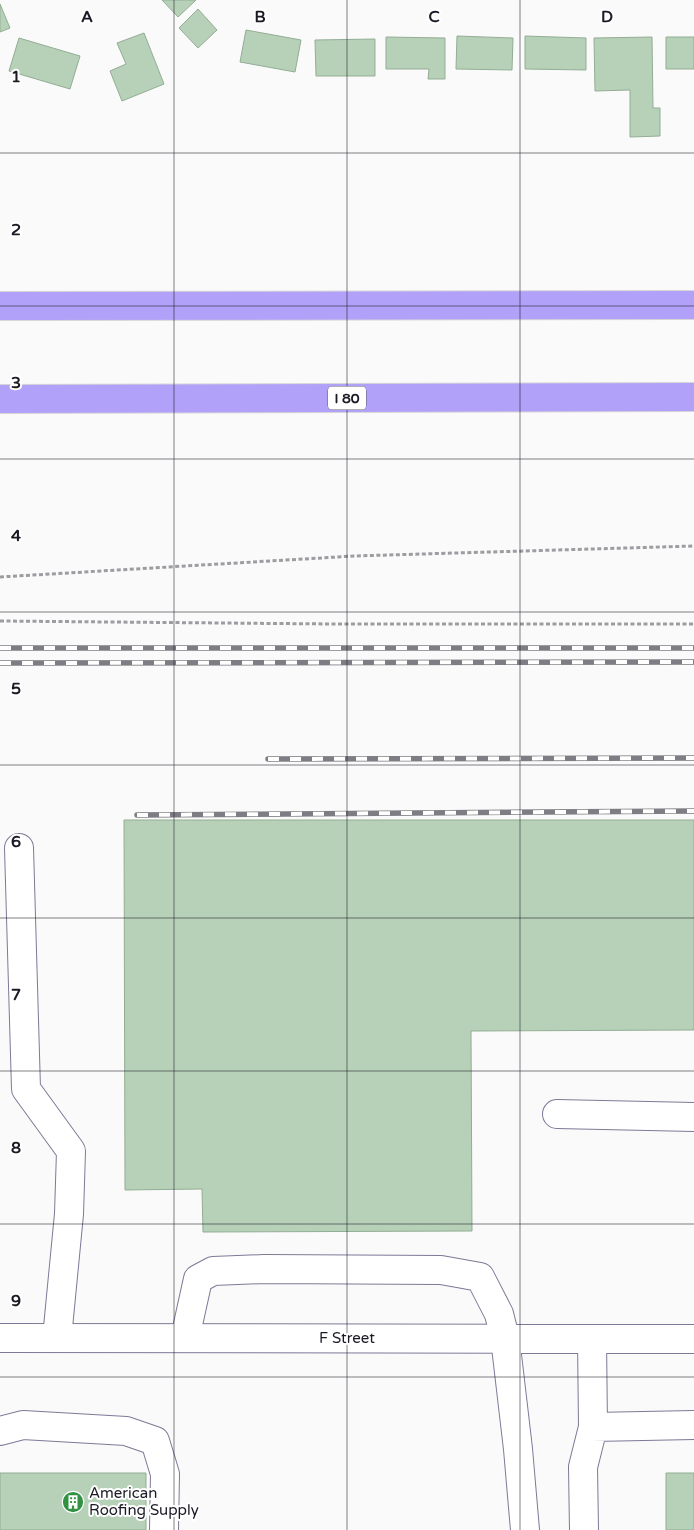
<svg xmlns="http://www.w3.org/2000/svg" width="694" height="1530" font-family="'Varela Round',sans-serif">
  <style>
    .building { fill: #b6d1b8; stroke: #93ad94 }
    .lines { fill: none; stroke-linecap: round; stroke-linejoin: round }
    .minor-casing { stroke: #7d7997; stroke-width: 30 }
    .highway-casing { stroke: #d6d6d8; stroke-width: 30 }
    .path { stroke: #9d9ca1; stroke-width: 3; stroke-dasharray: 4 2.5; stroke-linecap: butt }
    .minor { stroke: #fff; stroke-width: 28 }
    .highway { stroke: #b1a1f8; stroke-width: 28 }
    .rail-casing { stroke: #7e7d83; stroke-width: 5.5 }
    .rail { stroke: #fff; stroke-width: 4; stroke-dasharray: 11; stroke-linecap: butt }
    .grid { fill: none; stroke: #1b1924; stroke-width: 1; stroke-opacity: 0.55 }
    .labels { text-anchor: middle; dominant-baseline: central; stroke-width: 4; stroke-linejoin: round; paint-order: stroke }
    .shield { fill: #fff; stroke: #5f5e66; stroke-width: 1 }
    .shield-label { font-size: 14px; font-weight: bold; fill: #1b1924 }
    .street-label { font-size: 15px; fill: #1b1924; stroke: #fff }
    .poi-label { font-size: 15px; fill: #1b1924; stroke: #fff; text-anchor: start }
    .grid-label { font-size: 16px; text-anchor: middle; font-weight: bold; fill: #1b1924; stroke: #fff; stroke-width: 4; stroke-linejoin: round; paint-order: stroke }
  </style>
  <rect width="100%" height="100%" fill="#fafafa"/>
  <path class="building" d="M 162,0 L 196,0 L 178,17 Z
    M 0,4 L 10,28 L 0,32 Z
    M 198,9 L 217,30 L 198,48 L 179,28 Z
    M 246,30 L 301,40 L 295,72 L 240,62 Z
    M 144,33 L 164,84 L 122,101 L 110,71 L 126,64 L 117,43 Z
    M 457,36 L 513,38 L 512,70 L 456,69 Z
    M 525,36 L 586,38 L 586,70 L 525,69 Z
    M 386,37 L 445,38 L 445,79 L 428,79 L 429,69 L 386,69 Z
    M 652,37 L 653,108 L 660,108 L 660,136 L 630,137 L 630,90 L 595,91 L 594,38 Z
    M 666,37 L 694,37 L 694,69 L 666,69 Z
    M 19,38 L 80,56 L 70,89 L 9,71 Z
    M 375,39 L 375,76 L 316,76 L 315,40 Z
    M 124,820 L 694,820 L 694,1030 L 471,1031 L 472,1231 L 203,1232 L 202,1189 L 125,1190 Z
    M 0,1473 L 146,1473 L 146,1530 L 0,1530 Z
    M 666,1473 L 694,1473 L 694,1530 L 666,1530 Z"/>
  <g class="lines">
    <g class="minor-casing">
      <path id="minor" d="M 19,848 L 26,1089 L 71,1151 L 69,1214 L 57,1338
        M 557,1114 L 694,1117
        M 0,1338 L 694,1339
        M 185,1338 L 198,1279 L 213,1271 L 264,1269 L 441,1270 L 480,1277 L 499,1314 L 505,1338 L 518,1449 L 525,1530
        M 592,1339 L 593,1427 L 694,1425
        M 0,1431 L 23,1425 L 126,1431 L 155,1441 L 165,1474 L 164,1530
        M 584,1530 L 583,1467 L 593,1427"/>
    </g>
    <g class="highway-casing">
      <path id="highway" d="M 0,306 L 694,305
        M 0,399 L 694,397"/>
    </g>
    <path class="path" d="M 0,577 L 354,556 L 694,546
      M 0,621 L 333,624 L 694,624"/>
    <use href="#minor" class="minor"/>
    <use href="#highway" class="highway"/>
    <g class="rail-casing">
      <path id="rail" d="M 0,648 L 694,648
        M 0,663 L 694,662
        M 268,759 L 694,758
        M 137,815 L 694,811"/>
    </g>
    <use href="#rail" class="rail"/>
  </g>
  <path class="grid" d="M 174,0 L 174,1530M 347,0 L 347,1530M 520,0 L 520,1530M 0,153 L 694,153M 0,306 L 694,306M 0,459 L 694,459M 0,612 L 694,612M 0,765 L 694,765M 0,918 L 694,918M 0,1071 L 694,1071M 0,1224 L 694,1224M 0,1377 L 694,1377"/>
  <defs>
    <g id="building-disc" transform="scale(1.125)"><circle r="9.5" fill="#339143" stroke="#fff"/><path d="M-4-6H4V6H1V3H-1V6H-4ZM-2.5-4.3h1.7v1.8h-1.7ZM.8-4.3h1.7v1.8H.8ZM-2.5-1h1.7V.8h-1.7ZM.8-1h1.7V.8H.8Z" fill="#fff"/></g>
  </defs>
  <g fill-rule="evenodd">
    <use href="#building-disc" x="73" y="1502"/>
  </g>
  <g class="labels">
    <rect class="shield" x="328" y="386.5" width="38" height="23" rx="4"/>
    <g class="shield-label">
      <text x="347" y="398">I 80</text>
    </g>
    <g class="street-label">
      <text x="347" y="1338">F Street</text>
    </g>
    <g class="poi-label">
      <text x="89" y="1493">American<tspan x="89" dy="17">Roofing Supply</tspan></text>
    </g>
  </g>
  <g class="grid-label">
    <text x="87" y="22">A</text>
    <text x="260" y="22">B</text>
    <text x="434" y="22">C</text>
    <text x="607" y="22">D</text>
    <text x="16" y="82">1</text>
    <text x="16" y="235">2</text>
    <text x="16" y="388">3</text>
    <text x="16" y="541">4</text>
    <text x="16" y="694">5</text>
    <text x="16" y="847">6</text>
    <text x="16" y="1000">7</text>
    <text x="16" y="1153">8</text>
    <text x="16" y="1306">9</text>
  </g>
</svg>
